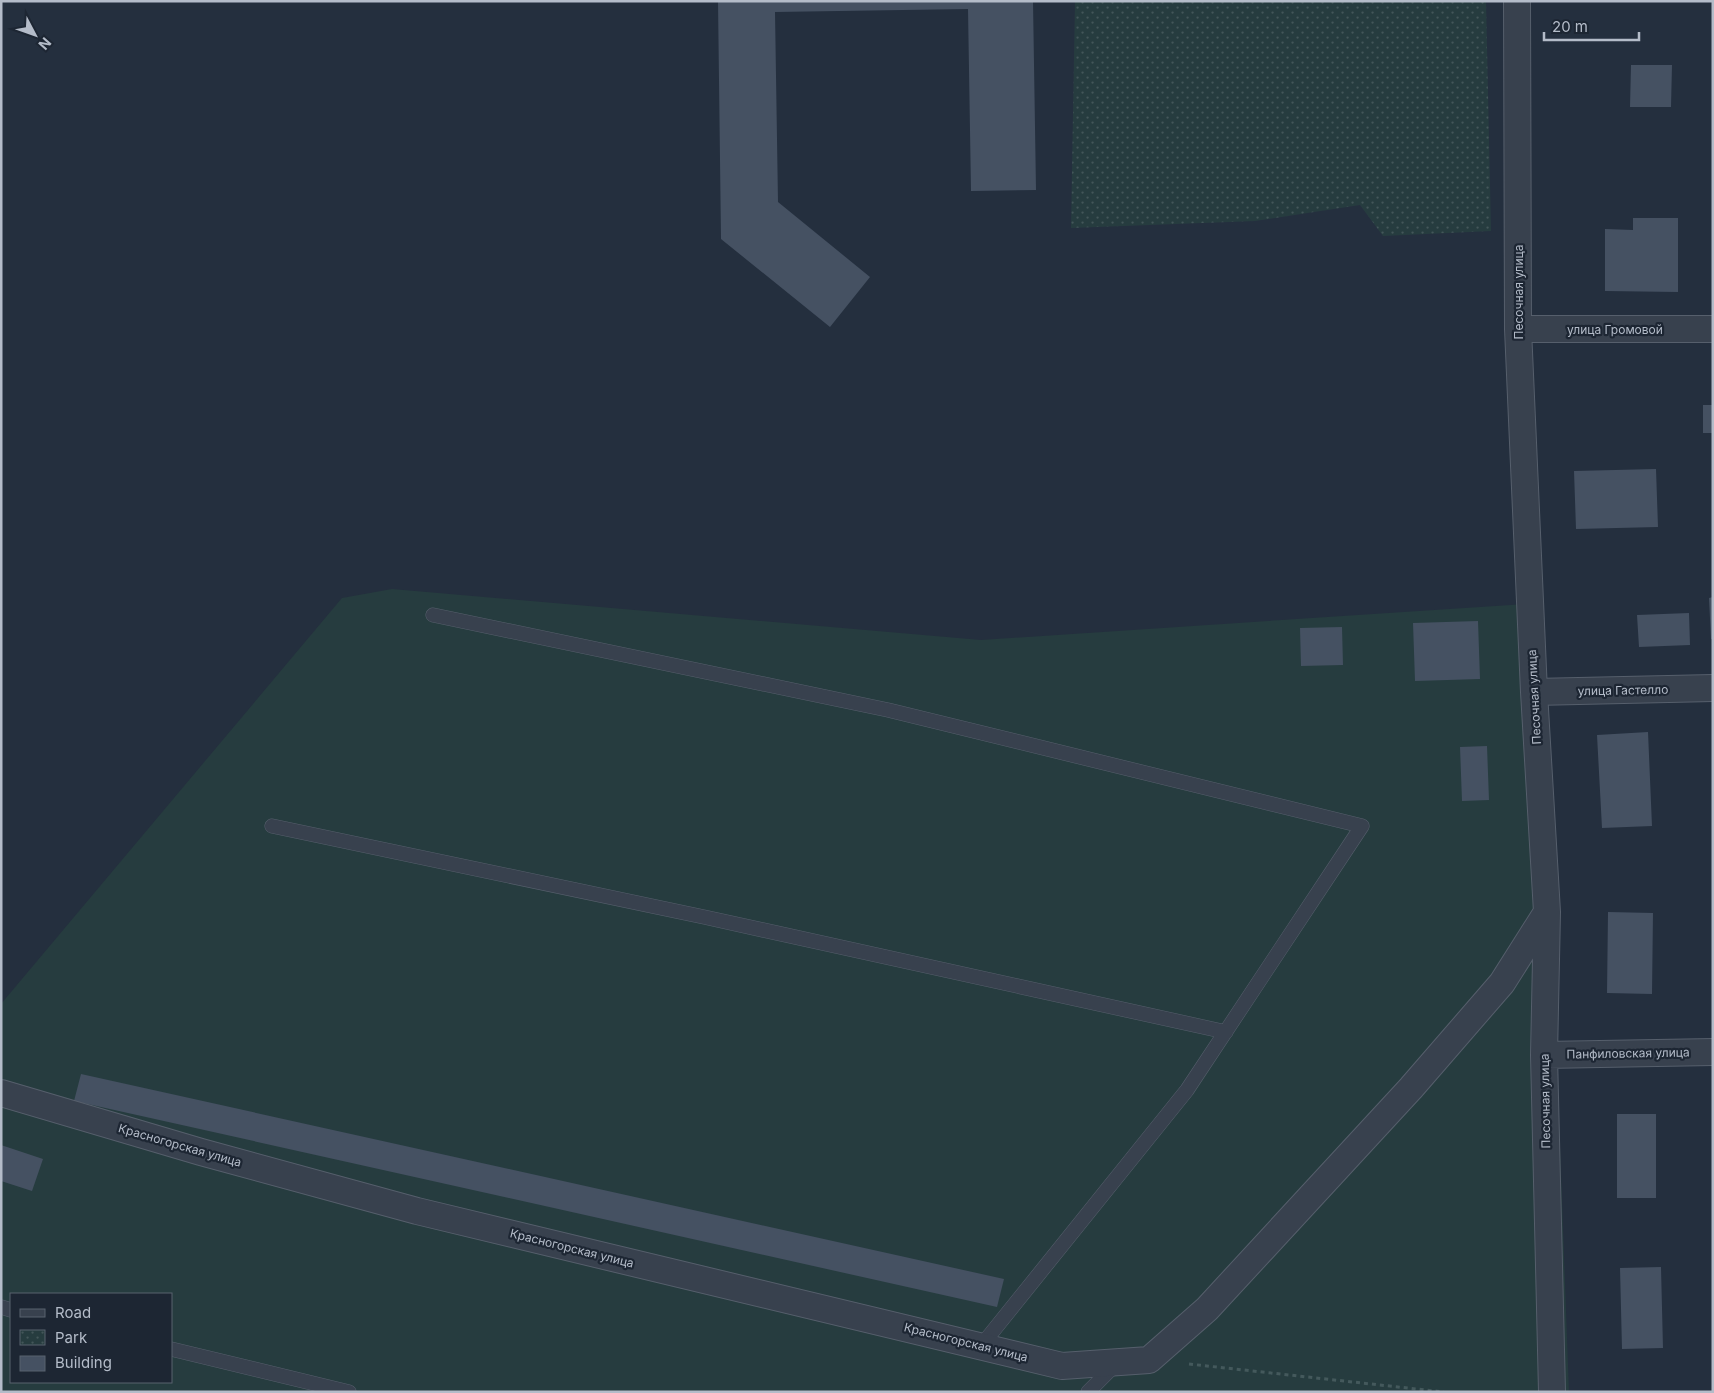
<svg xmlns="http://www.w3.org/2000/svg" width="1714" height="1393" font-family="Inter,sans-serif">
  <style>
    .park { fill: url(#park-dots) }
    .garden { fill: #263c3f; fill-rule: evenodd }
    .building { fill: #455162 }
    .lines { fill: none; stroke-linecap: round; stroke-linejoin: round }
    .service-casing { stroke: #565f6c; stroke-width: 15 }
    .minor-casing { stroke: #565f6c; stroke-width: 28 }
    .path { stroke: #44595c; stroke-width: 3; stroke-dasharray: 4 4; stroke-linecap: butt }
    .service { stroke: #38414e; stroke-width: 14 }
    .minor { stroke: #38414e; stroke-width: 26 }
    .labels { text-anchor: middle; dominant-baseline: central; stroke-width: 4.5; stroke-linejoin: round; paint-order: stroke }
    .street-label { font-size: 12px; fill: #b4bcc9; stroke: #1d2633 }
  </style>
  <defs>
    <pattern id="park-dots" width="8" height="8" patternUnits="userSpaceOnUse" patternTransform="scale(1.25)"><rect width="8" height="8" fill="#263c3f"/><path d="M2 2h.1M6 6h.1" fill="none" stroke="#435659" stroke-width="1.8" stroke-linecap="round"/></pattern>
  </defs>
  <rect width="100%" height="100%" fill="#242f3e"/>
  <path class="park" d="M 1075,1 L 1486,1 L 1491,231 L 1383,236 L 1360,205 L 1255,221 L 1071,228 Z"/>
  <path class="garden" d="M 392,589 L 981,640 L 1540,603 L 1569,1392 L 1,1392 L 1,1004 L 342,598 ZM 11,1294 L 171,1294 L 171,1382 L 11,1382 Z"/>
  <path class="building" d="M 718,1 L 1033,1 L 1036,190 L 971,191 L 968,9 L 775,12 L 778,202 L 870,277 L 830,327 L 721,239 Z
    M 1631,65 L 1672,65 L 1671,107 L 1630,107 Z
    M 1633,218 L 1678,218 L 1678,292 L 1605,291 L 1605,229 L 1633,230 Z
    M 1703,405 L 1713,405 L 1713,433 L 1703,433 Z
    M 1656,469 L 1658,527 L 1576,529 L 1574,471 Z
    M 1713,597 L 1713,639 L 1711,639 L 1709,598 Z
    M 1689,613 L 1690,645 L 1639,647 L 1637,615 Z
    M 1478,621 L 1480,679 L 1415,681 L 1413,623 Z
    M 1342,627 L 1343,665 L 1301,666 L 1300,628 Z
    M 1648,732 L 1652,826 L 1602,828 L 1597,735 Z
    M 1487,746 L 1489,800 L 1462,801 L 1460,747 Z
    M 1608,912 L 1653,913 L 1652,994 L 1607,993 Z
    M 81,1074 L 1004,1279 L 997,1307 L 74,1101 Z
    M 1617,1114 L 1656,1114 L 1656,1198 L 1617,1198 Z
    M 1,1145 L 43,1159 L 32,1191 L 1,1181 Z
    M 1661,1267 L 1663,1348 L 1622,1349 L 1620,1268 Z"/>
  <g class="lines">
    <g class="service-casing">
      <path id="service" d="M 433,615 L 888,710 L 1362,826 L 1187,1090 L 981,1346
        M 272,826 L 704,917 L 1226,1032
        M 1,1307 L 11,1310
        M 171,1349 L 349,1392
        M 1088,1392 L 1116,1364"/>
    </g>
    <g class="minor-casing">
      <path id="minor" d="M 1517,1 L 1518,329 L 1534,692 L 1547,912 L 1544,1055 L 1552,1392
        M 1518,329 L 1713,329
        M 1534,692 L 1713,688
        M 1544,1055 L 1713,1052
        M 1,1093 L 201,1152 L 417,1211 L 1062,1366 L 1149,1360 L 1207,1309 L 1411,1088 L 1502,983 L 1547,912"/>
    </g>
    <path class="path" d="M 1189,1364 L 1444,1392"/>
    <use href="#service" class="service"/>
    <use href="#minor" class="minor"/>
  </g>
  <g class="labels">
    <g class="street-label">
      <text transform="translate(1518 292) rotate(-90)">Песочная улица</text>
      <text x="1615" y="329">улица Громовой</text>
      <text transform="translate(1623 690) rotate(-1)">улица Гастелло</text>
      <text transform="translate(1534 697) rotate(-93)">Песочная улица</text>
      <text transform="translate(1628 1053) rotate(-1)">Панфиловская улица</text>
      <text transform="translate(1545 1101) rotate(-91)">Песочная улица</text>
      <text transform="translate(180 1145) rotate(16)">Красногорская улица</text>
      <text transform="translate(572 1248) rotate(14)">Красногорская улица</text>
      <text transform="translate(966 1342) rotate(14)">Красногорская улица</text>
    </g>
  </g>
  <rect width="1714" height="1393" fill="none" stroke="#b4bcc9" stroke-width="5"/>
  <rect x="10" y="1293" width="162" height="90" fill="#1d2633" stroke="#59626f"/>
  <rect x="20" y="1309" width="25" height="8" fill="#38414e" stroke="#59626f"/>
  <text x="55" y="1318" font-size="15" fill="#b4bcc9">Road</text>
  <rect x="20" y="1330" width="25" height="15" fill="url(#park-dots)" stroke="#59626f"/>
  <text x="55" y="1343" font-size="15" fill="#b4bcc9">Park</text>
  <rect x="20" y="1356" width="25" height="15" fill="#455162" stroke="#59626f"/>
  <text x="55" y="1368" font-size="15" fill="#b4bcc9">Building</text>
  <g transform="translate(35 35) rotate(131)" stroke="#1d2633" stroke-width="4" paint-order="stroke">
  <path d="M0-4L9 19L0 12L-9 19Z" fill="#b4bcc9"/>
  <text y="-8" font-size="14" font-weight="bold" text-anchor="middle" fill="#b4bcc9">N</text>
  </g>
  <path d="M1544 32v8h95v-8" fill="none" stroke="#b4bcc9" stroke-width="2.5"/>
  <text x="1552" y="32" font-size="15" fill="#b4bcc9" stroke="#1d2633" stroke-width="4" paint-order="stroke">20 m</text>
</svg>
